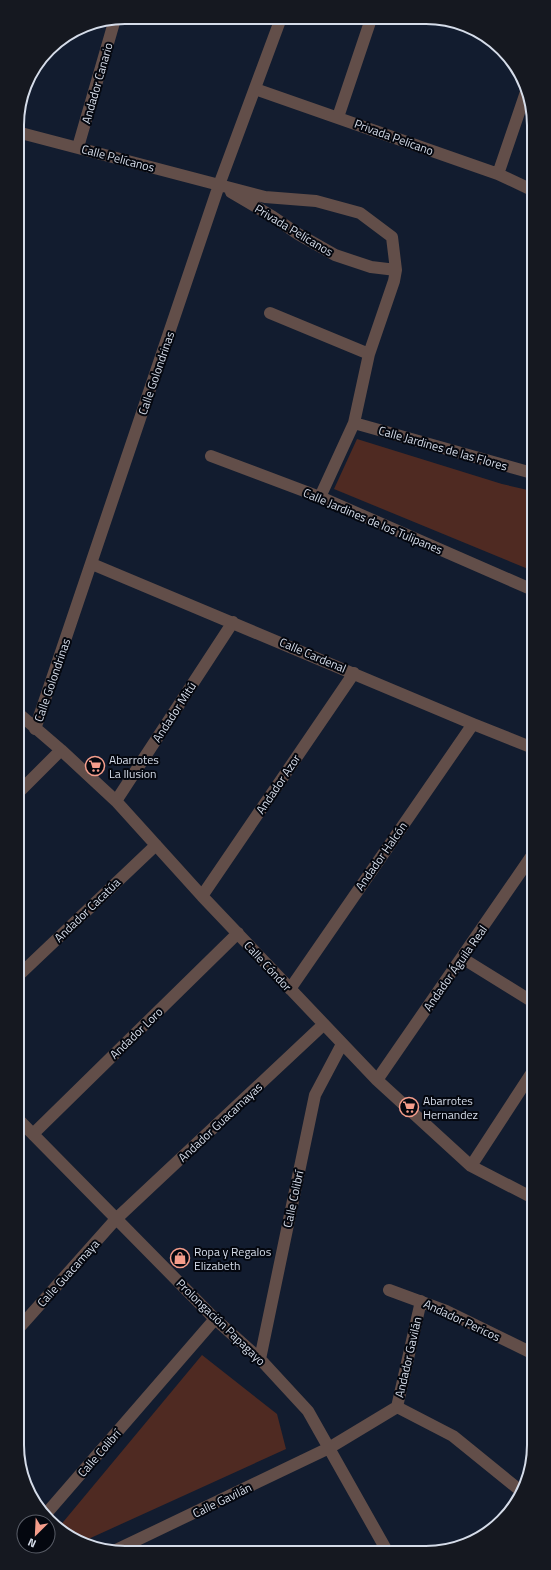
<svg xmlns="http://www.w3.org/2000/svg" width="551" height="1570" font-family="'Titillium Web',sans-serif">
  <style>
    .green { fill: #4f2a22 }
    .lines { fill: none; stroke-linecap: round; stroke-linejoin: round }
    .minor { stroke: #624e49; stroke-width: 12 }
    .labels { text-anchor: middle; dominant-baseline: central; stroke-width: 4; stroke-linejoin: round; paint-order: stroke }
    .street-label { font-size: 12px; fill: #d5dce9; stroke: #04070f }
    .poi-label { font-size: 12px; fill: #d5dce9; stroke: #04070f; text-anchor: start }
    .rim { fill: none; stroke: #d5dce9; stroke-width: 2 }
  </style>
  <rect width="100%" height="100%" fill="#121c2f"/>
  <path class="green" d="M 357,439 L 502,484 L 532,491 L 533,571 L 334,489 Z
    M 202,1355 L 277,1414 L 286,1449 L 84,1541 L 59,1527 Z"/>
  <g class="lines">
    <path class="minor" d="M 255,89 L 498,174 L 532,190
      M 338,117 L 371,19
      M 17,132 L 265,197 L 316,201 L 360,213 L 392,237 L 396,270 L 394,281 L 369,354 L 354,423 L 320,497
      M 78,147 L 115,19
      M 498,174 L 526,92
      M 231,192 L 273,217 L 298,234 L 335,255 L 371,267 L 396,270
      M 270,313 L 369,354
      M 354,423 L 532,473
      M 211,456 L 320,497 L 533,590
      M 92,564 L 473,724 L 533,748
      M 18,713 L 61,750 L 116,801 L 202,896 L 377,1080 L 471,1166 L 533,1198
      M 35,729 L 219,185 L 281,18
      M 18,793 L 61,750
      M 116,801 L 233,622
      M 202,896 L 354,673
      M 462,958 L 533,1002
      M 18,976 L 156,845
      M 290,989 L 473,724
      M 377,1080 L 533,854
      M 19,1120 L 215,1319 L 260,1359 L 308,1411 L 387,1551
      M 33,1134 L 238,933
      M 471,1166 L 533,1071
      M 389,1290 L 446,1311 L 534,1354
      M 19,1328 L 116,1219 L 324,1024
      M 260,1359 L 315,1095 L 342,1044
      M 397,1407 L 453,1436 L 522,1492
      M 45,1515 L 215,1319
      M 114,1551 L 329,1448 L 397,1407 L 421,1301"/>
  </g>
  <defs>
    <g id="supermarket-ring" transform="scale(1)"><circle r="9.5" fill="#04070f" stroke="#f49d8b" stroke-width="1.5"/><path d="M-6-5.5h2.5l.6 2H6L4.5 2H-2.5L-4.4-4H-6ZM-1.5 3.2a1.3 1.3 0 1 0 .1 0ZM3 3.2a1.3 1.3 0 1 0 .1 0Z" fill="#f49d8b"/></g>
    <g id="shop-ring" transform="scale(1)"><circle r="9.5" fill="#04070f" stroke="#f49d8b" stroke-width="1.5"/><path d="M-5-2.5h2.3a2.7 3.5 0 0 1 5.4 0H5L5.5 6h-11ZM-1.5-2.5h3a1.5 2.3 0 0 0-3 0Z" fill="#f49d8b"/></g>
  </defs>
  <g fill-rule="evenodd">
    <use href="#supermarket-ring" x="95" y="766"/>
    <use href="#supermarket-ring" x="409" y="1107"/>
    <use href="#shop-ring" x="180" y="1258"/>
  </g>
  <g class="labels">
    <g class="street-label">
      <text transform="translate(97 83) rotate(-74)">Andador Canario</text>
      <text transform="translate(394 137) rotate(20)">Privada Pelícano</text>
      <text transform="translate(118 158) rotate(15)">Calle Pelícanos</text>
      <text transform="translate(294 230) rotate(31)">Privada Pelícanos</text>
      <text transform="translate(156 373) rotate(-71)">Calle Golondrinas</text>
      <text transform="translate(443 448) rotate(16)">Calle Jardines de las Flores</text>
      <text transform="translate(373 521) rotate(23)">Calle Jardines de los Tulipanes</text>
      <text transform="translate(313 655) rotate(23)">Calle Cardenal</text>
      <text transform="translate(52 680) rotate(-71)">Calle Golondrinas</text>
      <text transform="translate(174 712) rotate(-57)">Andador Mitú</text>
      <text transform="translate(278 784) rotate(-56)">Andador Azor</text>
      <text transform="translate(381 856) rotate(-55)">Andador Halcón</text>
      <text transform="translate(87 910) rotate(-44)">Andador Cacatúa</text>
      <text transform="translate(268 966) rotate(47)">Calle Cóndor</text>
      <text transform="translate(455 968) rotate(-55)">Andador Águila Real</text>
      <text transform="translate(136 1033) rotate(-44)">Andador Loro</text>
      <text transform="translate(220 1122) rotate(-43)">Andador Guacamayas</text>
      <text transform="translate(293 1199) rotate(-78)">Calle Colibrí</text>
      <text transform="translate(68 1273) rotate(-48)">Calle Guacamaya</text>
      <text transform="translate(462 1320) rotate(25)">Andador Pericos</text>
      <text transform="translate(221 1322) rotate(44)">Prolongación Papagayo</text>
      <text transform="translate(408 1357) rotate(-77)">Andador Gavilán</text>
      <text transform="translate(99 1453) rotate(-49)">Calle Colibrí</text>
      <text transform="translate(222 1500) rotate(-26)">Calle Gavilán</text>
    </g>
    <g class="poi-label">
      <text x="109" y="759">Abarrotes<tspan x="109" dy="14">La Ilusion</tspan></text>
      <text x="423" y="1100">Abarrotes<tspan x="423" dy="14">Hernandez</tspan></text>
      <text x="194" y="1251">Ropa y Regalos<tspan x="194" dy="14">Elizabeth</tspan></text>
    </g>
  </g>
  <path d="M0 0H551V1570H0ZM125 24H426A101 101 0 0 1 527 125V1445A101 101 0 0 1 426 1546H125A101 101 0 0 1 24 1445V125A101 101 0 0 1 125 24Z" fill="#151820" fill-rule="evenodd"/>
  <path class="rim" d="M125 24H426A101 101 0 0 1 527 125V1445A101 101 0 0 1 426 1546H125A101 101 0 0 1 24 1445V125A101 101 0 0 1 125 24Z"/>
  <g transform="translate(36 1534) rotate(204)"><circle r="19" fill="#04070f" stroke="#585c66"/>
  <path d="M0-3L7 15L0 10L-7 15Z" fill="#f49d8b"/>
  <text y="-6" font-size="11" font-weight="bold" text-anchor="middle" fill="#d5dce9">N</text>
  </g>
</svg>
